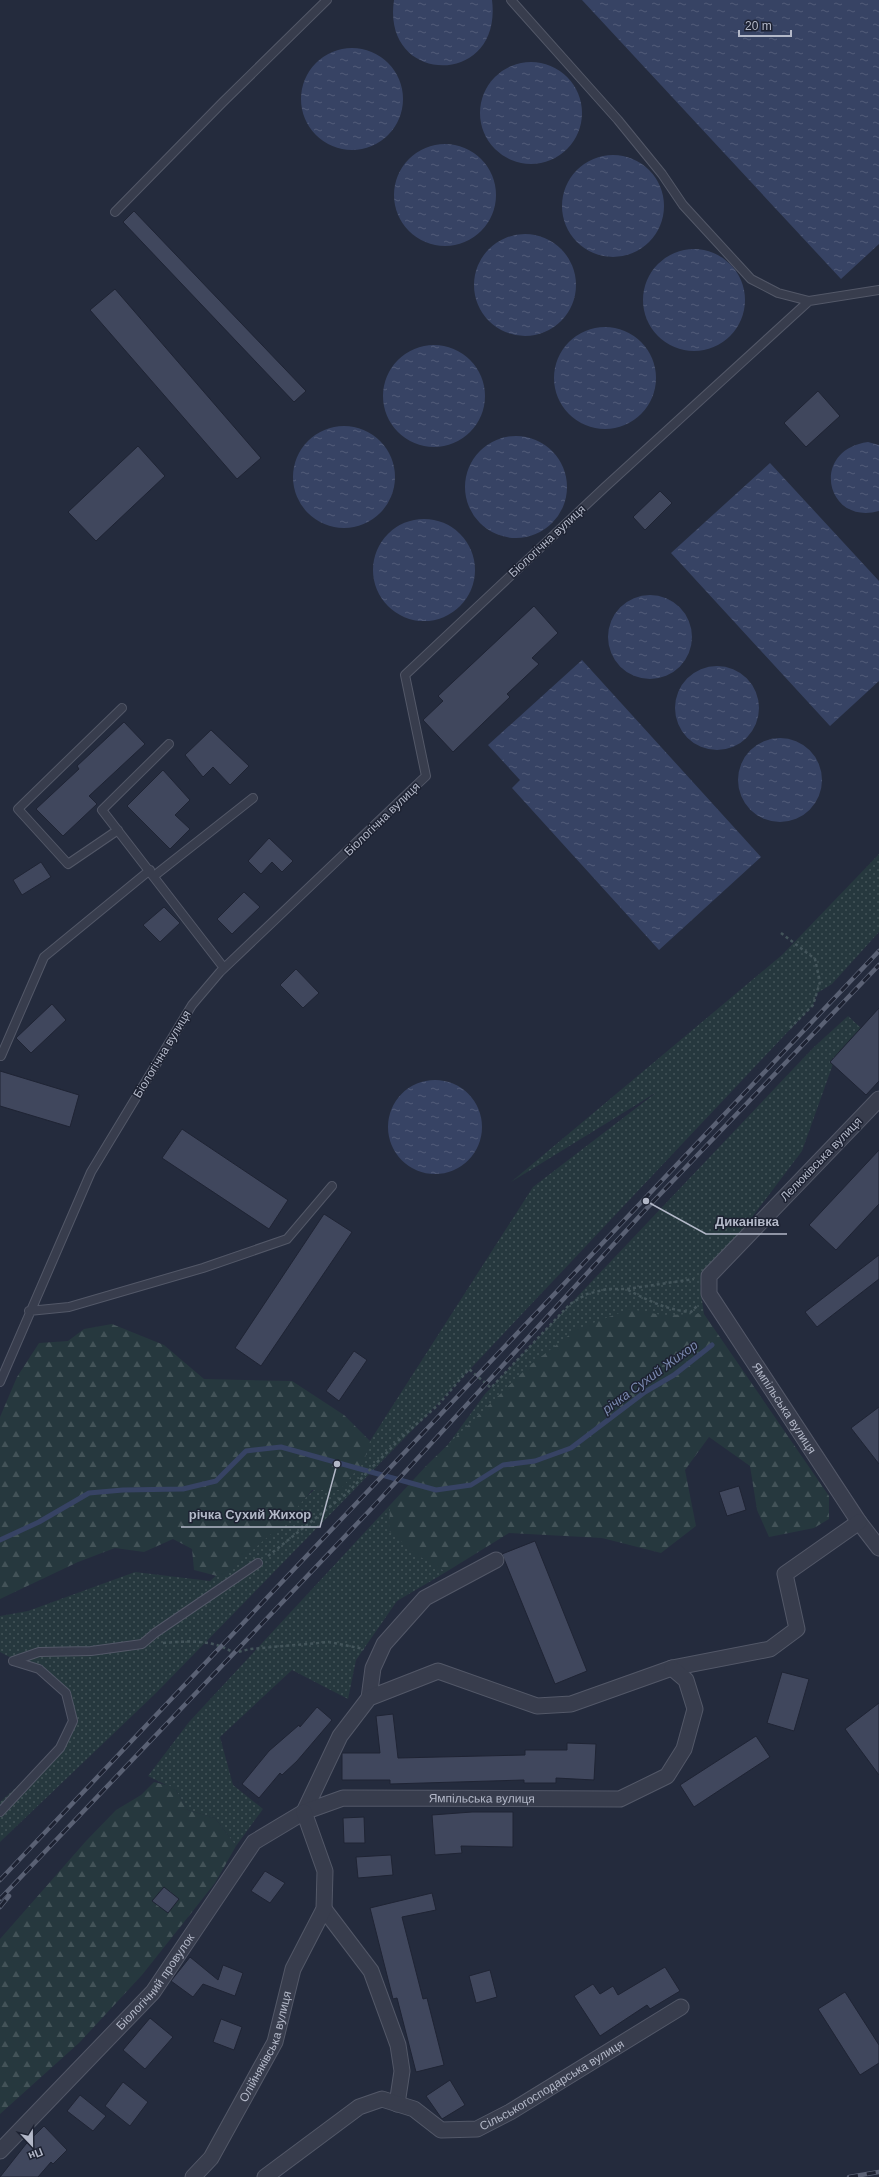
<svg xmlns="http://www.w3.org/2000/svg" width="879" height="2177" font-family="Arial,sans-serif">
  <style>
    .grass { fill: url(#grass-dots) }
    .forest { fill: url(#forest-firs) }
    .water { fill: url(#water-ripples) }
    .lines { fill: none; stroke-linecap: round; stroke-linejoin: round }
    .stream { stroke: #374364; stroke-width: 5 }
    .building { fill: #40475d; stroke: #1f2434 }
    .lane-casing { stroke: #535868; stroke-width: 10 }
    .street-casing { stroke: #535868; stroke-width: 17 }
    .path { stroke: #44555b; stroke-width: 2.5; stroke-dasharray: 3 3; stroke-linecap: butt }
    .lane { stroke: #383d4d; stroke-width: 8 }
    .street { stroke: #383d4d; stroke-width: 15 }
    .rail-casing { stroke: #5a6174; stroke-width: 4.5 }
    .rail { stroke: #1d2232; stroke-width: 3; stroke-dasharray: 9; stroke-linecap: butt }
    .labels { text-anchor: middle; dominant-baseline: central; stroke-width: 3; stroke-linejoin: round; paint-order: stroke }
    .street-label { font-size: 12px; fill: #b3b8c8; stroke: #1d2232 }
    .water-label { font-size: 13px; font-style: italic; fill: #7b8ab0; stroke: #1d2232 }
    .leader { fill: none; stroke: #b3b8c8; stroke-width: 1.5 }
    .callout-dot { fill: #b3b8c8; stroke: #1d2232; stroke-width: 1.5 }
    .callout-label { font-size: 13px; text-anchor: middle; font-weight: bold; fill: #b3b8c8; stroke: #1d2232; stroke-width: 3; stroke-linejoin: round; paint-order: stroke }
  </style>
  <defs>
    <pattern id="grass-dots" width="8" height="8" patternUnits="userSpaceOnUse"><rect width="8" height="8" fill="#26383e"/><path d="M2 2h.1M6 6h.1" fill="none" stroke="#435358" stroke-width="1.8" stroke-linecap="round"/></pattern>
    <pattern id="forest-firs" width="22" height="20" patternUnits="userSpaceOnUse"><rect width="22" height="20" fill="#26383e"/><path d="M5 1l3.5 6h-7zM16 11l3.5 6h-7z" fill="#435358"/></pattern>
    <pattern id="water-ripples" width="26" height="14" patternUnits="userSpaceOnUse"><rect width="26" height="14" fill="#374364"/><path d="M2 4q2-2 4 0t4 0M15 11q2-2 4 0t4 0" fill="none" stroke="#525c79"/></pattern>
  </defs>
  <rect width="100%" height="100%" fill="#242b3d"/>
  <path class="grass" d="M 879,854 L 879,932 L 832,984 L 817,993 L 813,1005 L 424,1418 L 156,1693 L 0,1842 L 0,1802 L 60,1748 L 73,1721 L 66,1693 L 49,1678 L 0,1652 L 0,1616 L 28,1611 L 135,1572 L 210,1581 L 370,1441 L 533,1187 L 657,1092 L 511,1182 L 782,955 Z
    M 848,1016 L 861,1028 L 833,1064 L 802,1151 L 700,1286 L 704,1314 L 606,1343 L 430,1469 L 485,1394 L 813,1048 Z
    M 390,1505 L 446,1572 L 397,1601 L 356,1660 L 348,1699 L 292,1670 L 220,1737 L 233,1785 L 263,1809 L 236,1846 L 215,1818 L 188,1810 L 176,1790 L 148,1776 L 189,1722 Z"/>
  <path class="forest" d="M 630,1309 L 662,1315 L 704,1314 L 829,1496 L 829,1519 L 814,1528 L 769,1537 L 757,1510 L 750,1466 L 709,1437 L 685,1470 L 696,1526 L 661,1553 L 602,1538 L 509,1533 L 446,1572 L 417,1555 L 389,1531 L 390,1505 L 427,1465 L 529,1366 L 577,1329 Z
    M 112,1324 L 164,1345 L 204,1379 L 292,1381 L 344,1415 L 370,1441 L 364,1461 L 340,1490 L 312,1490 L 285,1522 L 221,1577 L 194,1570 L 192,1549 L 173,1539 L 144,1552 L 115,1548 L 78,1562 L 0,1599 L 0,1417 L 17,1377 L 39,1343 L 68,1341 L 84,1329 Z
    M 154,1782 L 174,1787 L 188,1810 L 215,1818 L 236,1846 L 215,1883 L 142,1975 L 79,2043 L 0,2114 L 0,1939 L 86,1841 L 116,1810 L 141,1795 Z"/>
  <path class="water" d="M 394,0 L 492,0 C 503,88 381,86 394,0 Z
    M 582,0 L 879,0 L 879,244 L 841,279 Z
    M301 99a51 51 0 1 1 102 0a51 51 0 1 1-102 0Z
    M480 113a51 51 0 1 1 102 0a51 51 0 1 1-102 0Z
    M394 195a51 51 0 1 1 102 0a51 51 0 1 1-102 0Z
    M562 206a51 51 0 1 1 102 0a51 51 0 1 1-102 0Z
    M474 285a51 51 0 1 1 102 0a51 51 0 1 1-102 0Z
    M643 300a51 51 0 1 1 102 0a51 51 0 1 1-102 0Z
    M554 378a51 51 0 1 1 102 0a51 51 0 1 1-102 0Z
    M383 396a51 51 0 1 1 102 0a51 51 0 1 1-102 0Z
    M293 477a51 51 0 1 1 102 0a51 51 0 1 1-102 0Z
    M465 487a51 51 0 1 1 102 0a51 51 0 1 1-102 0Z
    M 868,442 L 879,445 L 879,511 C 826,526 809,450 868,442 Z
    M 770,463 L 879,581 L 879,681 L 830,726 L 671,553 Z
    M373 570a51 51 0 1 1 102 0a51 51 0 1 1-102 0Z
    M608 637a42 42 0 1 1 84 0a42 42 0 1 1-84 0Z
    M 582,660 L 761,857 L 659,950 L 512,788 L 520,780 L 488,745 Z
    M675 708a42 42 0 1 1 84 0a42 42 0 1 1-84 0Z
    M738 780a42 42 0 1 1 84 0a42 42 0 1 1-84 0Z
    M388 1127a47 47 0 1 1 94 0a47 47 0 1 1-94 0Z"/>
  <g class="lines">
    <path class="stream" d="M 0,1540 L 39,1522 L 89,1493 L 123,1490 L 183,1489 L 216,1481 L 246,1451 L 281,1447 L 436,1490 L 471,1485 L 503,1465 L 535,1461 L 571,1448 L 645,1392 L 674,1375 L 712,1345"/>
  </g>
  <path class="building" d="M 134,211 L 306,391 L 294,402 L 123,222 Z
    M 115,289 L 261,458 L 237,479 L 90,310 Z
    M 818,391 L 840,416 L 806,447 L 784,423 Z
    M 138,446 L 165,476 L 96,541 L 68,512 Z
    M 660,491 L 672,503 L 645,530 L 633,517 Z
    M 534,606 L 558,633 L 532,658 L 539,664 L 507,694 L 510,697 L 453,752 L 423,720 L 443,701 L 438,696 Z
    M 124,722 L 145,744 L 89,796 L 97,804 L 63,836 L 36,809 L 79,769 L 77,766 Z
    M 211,730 L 249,766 L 230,785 L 213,767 L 203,777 L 185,755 Z
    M 163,770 L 190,800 L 175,815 L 190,829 L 170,849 L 127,806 Z
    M 269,838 L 293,861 L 282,872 L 272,862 L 261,874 L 248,861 Z
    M 41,862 L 51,877 L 22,895 L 13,880 Z
    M 244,892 L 260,907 L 232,934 L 217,919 Z
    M 164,907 L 180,923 L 160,942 L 143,925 Z
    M 296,969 L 319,993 L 303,1008 L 280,985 Z
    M 52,1004 L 66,1020 L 31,1053 L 16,1038 Z
    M 879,1008 L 879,1081 L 866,1095 L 830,1062 Z
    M 0,1071 L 79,1095 L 70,1127 L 0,1106 Z
    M 182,1129 L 288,1200 L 269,1229 L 162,1158 Z
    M 879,1150 L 879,1204 L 836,1250 L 809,1225 Z
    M 324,1214 L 352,1232 L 261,1366 L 235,1348 Z
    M 879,1255 L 879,1279 L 817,1327 L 805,1312 Z
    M 354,1351 L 367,1360 L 339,1401 L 326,1391 Z
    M 879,1407 L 879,1464 L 851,1428 Z
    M 739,1486 L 746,1510 L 727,1516 L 719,1492 Z
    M 535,1541 L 587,1671 L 555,1684 L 502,1554 Z
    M 782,1672 L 809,1679 L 794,1731 L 767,1723 Z
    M 879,1703 L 879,1775 L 845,1729 Z
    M 317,1707 L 332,1720 L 297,1761 L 282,1775 L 280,1773 L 259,1798 L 242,1784 L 269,1751 L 299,1725 L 300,1727 Z
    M 393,1714 L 398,1758 L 525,1755 L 525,1750 L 567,1750 L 567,1743 L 596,1744 L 594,1780 L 556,1778 L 556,1783 L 524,1783 L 524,1780 L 390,1784 L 390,1780 L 342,1780 L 342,1753 L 380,1753 L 376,1716 Z
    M 756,1736 L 770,1757 L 694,1807 L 680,1785 Z
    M 472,1812 L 513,1812 L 513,1847 L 461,1846 L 462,1853 L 435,1855 L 432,1815 Z
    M 364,1817 L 365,1843 L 344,1843 L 343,1818 Z
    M 391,1855 L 393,1875 L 358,1878 L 356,1857 Z
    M 265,1871 L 285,1883 L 270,1903 L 251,1891 Z
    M 164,1887 L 179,1899 L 168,1913 L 152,1901 Z
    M 432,1893 L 436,1910 L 402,1917 L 423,1999 L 427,1998 L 444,2065 L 416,2072 L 397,1998 L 393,1999 L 370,1908 Z
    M 190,1957 L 218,1980 L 223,1965 L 243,1973 L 235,1996 L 203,1984 L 193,1997 L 171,1981 Z
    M 665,1967 L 680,1991 L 650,2009 L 647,2005 L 600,2036 L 574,1996 L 593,1984 L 600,1994 L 613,1986 L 618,1995 Z
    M 490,1970 L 497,1997 L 476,2003 L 469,1976 Z
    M 845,1992 L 879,2045 L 879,2063 L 860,2075 L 818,2009 Z
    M 150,2018 L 173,2037 L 145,2069 L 123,2050 Z
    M 221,2019 L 242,2027 L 234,2050 L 213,2042 Z
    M 450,2080 L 465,2105 L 442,2119 L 426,2096 Z
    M 123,2082 L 148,2102 L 130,2126 L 105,2106 Z
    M 80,2095 L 106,2116 L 93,2131 L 67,2111 Z
    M 44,2126 L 67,2150 L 53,2164 L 51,2162 L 38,2177 L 0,2177 L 26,2144 Z"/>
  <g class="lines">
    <g class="lane-casing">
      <path id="lane" d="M 511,0 L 618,120 L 662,174 L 683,205 L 751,279 L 778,293 L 809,301
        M 115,212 L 223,102 L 327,0
        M 169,744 L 102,810 L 224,968
        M 118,830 L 68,864 L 18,809 L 122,708
        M 154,876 L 253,798
        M 1,1056 L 44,957 L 150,870
        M 29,1311 L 69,1307 L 203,1268 L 287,1239 L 332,1186
        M 0,1382 L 91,1172 L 192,1005 L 220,972 L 426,776 L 405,675 L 604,488 L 809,301 L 879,290
        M 13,1661 L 39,1652 L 91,1651 L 142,1644 L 155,1633 L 258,1563
        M 0,1812 L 60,1748 L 73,1721 L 66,1693 L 39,1669 L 13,1661"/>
    </g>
    <g class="street-casing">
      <g id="street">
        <path id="s1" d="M 879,1099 L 709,1276 L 709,1294 L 859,1522 L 879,1548"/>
        <path d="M 369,1698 L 373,1668 L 384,1644 L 425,1598 L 496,1560"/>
        <path d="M 304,1812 L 340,1736 L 369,1698 L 438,1671 L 537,1706 L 571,1704 L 672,1668 L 770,1649 L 797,1629 L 785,1574 L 859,1522"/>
        <path d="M 324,1909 L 371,1971 L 398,2045 L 402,2071 L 397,2104"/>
        <path id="s2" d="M 0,2151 L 153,1992 L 254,1842 L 304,1812 L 343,1798 L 620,1799 L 667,1776 L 684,1749 L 695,1709 L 686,1680 L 672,1668"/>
        <path id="s3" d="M 193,2177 L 211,2158 L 275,2042 L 293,1969 L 324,1909 L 325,1871 L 304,1812"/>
        <path id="s4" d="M 265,2177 L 359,2107 L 382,2099 L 414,2109 L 441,2130 L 477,2129 L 510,2112 L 681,2007"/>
      </g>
    </g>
    <path class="path" d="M 781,933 L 815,959 L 820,982 L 813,1005 L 790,1028
      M 628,1290 C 649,1301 667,1310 691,1312 L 697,1306
      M 268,1556 L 346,1494 L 402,1437 L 438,1405 L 469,1369 L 491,1388 L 570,1304 L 587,1294 L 607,1289 L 627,1289 L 694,1279
      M 163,1643 C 189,1641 212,1639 234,1653 L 250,1649 L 329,1642 L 364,1649"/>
    <use href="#lane" class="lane"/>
    <use href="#street" class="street"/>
    <g class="rail-casing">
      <path id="rail" d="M 0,1880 L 879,951
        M 0,1899 L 372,1508 L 647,1208 L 879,965
        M 0,1907 L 9,1896
        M 849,2177 L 879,2172"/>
    </g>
    <use href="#rail" class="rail"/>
  </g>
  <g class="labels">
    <g class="street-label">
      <text transform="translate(547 541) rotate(-43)">Біологічна вулиця</text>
      <text transform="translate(382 819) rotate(-44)">Біологічна вулиця</text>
      <text transform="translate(162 1054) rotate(-59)">Біологічна вулиця</text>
      <text transform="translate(821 1159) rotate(-46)">Лелюківська вулиця</text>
      <text stroke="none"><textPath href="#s1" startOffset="400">Ямпільська вулиця</textPath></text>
      <text stroke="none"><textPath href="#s2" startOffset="640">Ямпільська вулиця</textPath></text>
      <text stroke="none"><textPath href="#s2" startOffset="230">Біологічний провулок</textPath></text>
      <text stroke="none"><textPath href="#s3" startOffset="151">Олійняківська вулиця</textPath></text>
      <text stroke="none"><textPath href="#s4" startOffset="332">Сільськогосподарська вулиця</textPath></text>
    </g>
    <g class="water-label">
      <text transform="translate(650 1377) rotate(-36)">річка Сухий Жихор</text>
    </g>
  </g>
  <path class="leader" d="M646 1201L706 1234H787M337 1464L320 1527H181"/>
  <g class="callout-dot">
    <circle cx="646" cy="1201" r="4"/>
    <circle cx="337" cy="1464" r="4"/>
  </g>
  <g class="callout-label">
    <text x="747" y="1226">Диканівка</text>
    <text x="250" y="1519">річка Сухий Жихор</text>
  </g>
  <g transform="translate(32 2145) rotate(158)" stroke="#1d2232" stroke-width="3" paint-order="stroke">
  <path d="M0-3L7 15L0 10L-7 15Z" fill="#b3b8c8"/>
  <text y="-6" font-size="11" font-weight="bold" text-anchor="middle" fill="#b3b8c8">Пн</text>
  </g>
  <path d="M739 30v6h52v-6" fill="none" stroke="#b3b8c8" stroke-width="2"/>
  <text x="745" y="30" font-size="12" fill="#b3b8c8" stroke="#1d2232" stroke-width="3" paint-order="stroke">20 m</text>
</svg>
